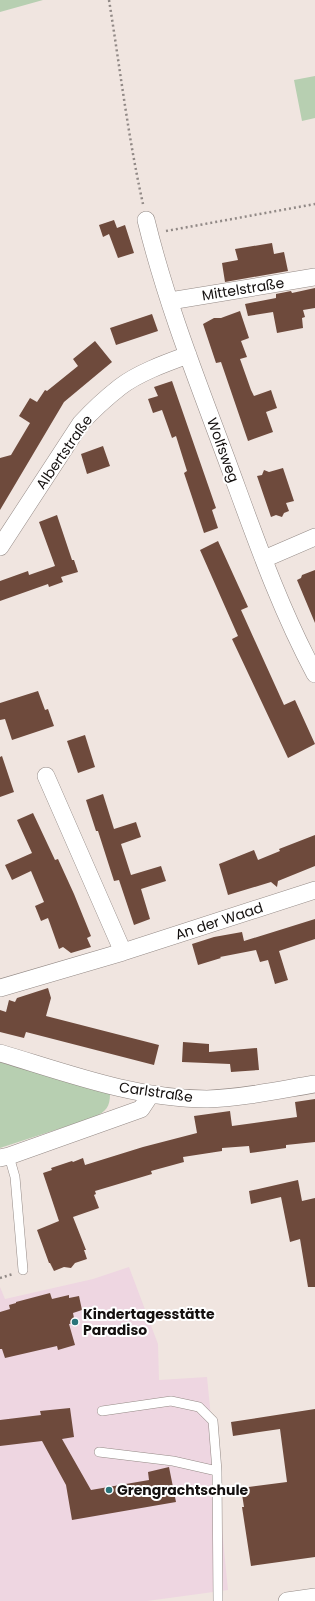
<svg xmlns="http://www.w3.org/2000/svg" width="315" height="1601" font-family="Poppins,sans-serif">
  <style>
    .education { fill: #eed6e1 }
    .green { fill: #b7cfb1 }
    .building { fill: #6e4a3c }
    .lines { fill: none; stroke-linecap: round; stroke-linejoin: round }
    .service-casing { stroke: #948a86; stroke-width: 10 }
    .minor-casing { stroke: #948a86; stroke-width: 18 }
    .path { stroke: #918986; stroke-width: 2.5; stroke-dasharray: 2 3; stroke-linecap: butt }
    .service { stroke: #fff; stroke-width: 9 }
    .minor { stroke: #fff; stroke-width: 17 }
    .poi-dot { fill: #2a747a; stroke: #fff; stroke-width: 1.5 }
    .labels { text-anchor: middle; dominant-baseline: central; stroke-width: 4; stroke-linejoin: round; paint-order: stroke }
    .street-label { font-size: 14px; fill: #14100f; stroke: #fff }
    .poi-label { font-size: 14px; font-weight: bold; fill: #14100f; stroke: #fff; text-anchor: start }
  </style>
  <rect width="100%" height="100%" fill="#f0e5e0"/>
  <path class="education" d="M 129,1267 L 158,1344 L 159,1380 L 207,1377 L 228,1590 L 147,1601 L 0,1601 L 0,1287 L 5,1299 L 93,1279 Z"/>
  <path class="green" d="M 0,0 L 43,0 L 0,12 Z
    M 315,76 L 315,118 L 302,121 L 294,80 Z
    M 0,1062 L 110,1094 C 110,1107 106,1111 95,1117 L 0,1148 Z"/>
  <path class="building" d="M 114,220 L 117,228 L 125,225 L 134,253 L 118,258 L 109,234 L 103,237 L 99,225 Z
    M 272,243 L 274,254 L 284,252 L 288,271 L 225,282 L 222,263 L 238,260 L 235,249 Z
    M 315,288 L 315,308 L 303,310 L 305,317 L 302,318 L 303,328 L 277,333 L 273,312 L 248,316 L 245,304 L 276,298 L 276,294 L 291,291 L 292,293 Z
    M 240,311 L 249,338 L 241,341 L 247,357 L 240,359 L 251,390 L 254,396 L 271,390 L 277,408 L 266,412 L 273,432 L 248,441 L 221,362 L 216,363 L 203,324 L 214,318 L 221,318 Z
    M 152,314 L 158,331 L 116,345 L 110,328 Z
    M 95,341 L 112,362 L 64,402 L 0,510 L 0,458 L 11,455 L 30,423 L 19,416 L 30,398 L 37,402 L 45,390 L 47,391 L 78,366 L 73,359 Z
    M 172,381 L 216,508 L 212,510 L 218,528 L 204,533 L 184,473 L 187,471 L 176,436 L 172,438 L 162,410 L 153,413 L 148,399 L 158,396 L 154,387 Z
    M 103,446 L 110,466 L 87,474 L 81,454 Z
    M 283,468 L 294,501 L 286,503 L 289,511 L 284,513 L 282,517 L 276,515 L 271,517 L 257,476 L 262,475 L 264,470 L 269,472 Z
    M 57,515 L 72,560 L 74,560 L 78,572 L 61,577 L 63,582 L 49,587 L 48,584 L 0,601 L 0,581 L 28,571 L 29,575 L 55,566 L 39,522 Z
    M 218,541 L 248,607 L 241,610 L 284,705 L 295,700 L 315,744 L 288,758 L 232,639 L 238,636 L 200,550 Z
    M 315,570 L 315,623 L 297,580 L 301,578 L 302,575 Z
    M 38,691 L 45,710 L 48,709 L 54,726 L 12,740 L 5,719 L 0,720 L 0,703 Z
    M 85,735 L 95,767 L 78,773 L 67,741 Z
    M 2,756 L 14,792 L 0,797 L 0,757 Z
    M 103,794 L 114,829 L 136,822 L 141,837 L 121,844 L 131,875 L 161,866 L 166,881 L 141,889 L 150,919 L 134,925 L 119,880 L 114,881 L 98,831 L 96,831 L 86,800 Z
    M 33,813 L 55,860 L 58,859 L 74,894 L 91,936 L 87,938 L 91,947 L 71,953 L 63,947 L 59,949 L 48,918 L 41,921 L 35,906 L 44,902 L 31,871 L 12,880 L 5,865 L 32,853 L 17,820 Z
    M 315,835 L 315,866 L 278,881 L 277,887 L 271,882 L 228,895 L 219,864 L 254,850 L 258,860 L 280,851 L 279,849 Z
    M 315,919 L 315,939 L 279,951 L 288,980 L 275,984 L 268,960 L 260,962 L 256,950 L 220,957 L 221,958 L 198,965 L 192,944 L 214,937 L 242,932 L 244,941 Z
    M 48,988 L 51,998 L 46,1016 L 159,1045 L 154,1065 L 26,1032 L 24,1038 L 0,1032 L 0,1010 L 6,1012 L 9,1000 L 15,1002 L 17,998 Z
    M 183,1042 L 209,1044 L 209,1052 L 257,1048 L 259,1070 L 231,1072 L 230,1064 L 182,1062 Z
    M 315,1099 L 315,1142 L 286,1145 L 286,1148 L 250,1153 L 249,1146 L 222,1148 L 222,1151 L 183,1157 L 184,1162 L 151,1171 L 152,1174 L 95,1191 L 96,1194 L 94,1195 L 99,1208 L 73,1217 L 86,1250 L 84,1250 L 87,1259 L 75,1263 L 71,1268 L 64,1267 L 54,1271 L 50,1263 L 49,1263 L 37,1230 L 59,1221 L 43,1173 L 52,1170 L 51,1168 L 72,1161 L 73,1162 L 83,1158 L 85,1165 L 143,1147 L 197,1133 L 194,1116 L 230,1111 L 232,1126 L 297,1117 L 295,1102 Z
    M 298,1180 L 302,1201 L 315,1198 L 315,1287 L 308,1287 L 300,1239 L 290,1242 L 281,1197 L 251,1204 L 249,1191 Z
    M 50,1293 L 52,1299 L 69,1295 L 69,1298 L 79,1296 L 82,1310 L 73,1313 L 75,1323 L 69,1324 L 75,1345 L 58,1350 L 57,1346 L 5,1358 L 2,1349 L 0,1349 L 0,1312 L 10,1309 L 9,1305 L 16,1303 L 16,1302 Z
    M 70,1408 L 74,1437 L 62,1439 L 91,1490 L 149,1480 L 148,1472 L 169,1467 L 176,1502 L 72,1520 L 66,1485 L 42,1441 L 0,1446 L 0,1420 L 41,1415 L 40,1411 Z
    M 315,1409 L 315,1557 L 251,1566 L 242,1507 L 244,1507 L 241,1488 L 287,1482 L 280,1429 L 233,1436 L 231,1422 Z"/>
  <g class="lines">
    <g class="service-casing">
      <path id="service" d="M 9,1156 L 15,1177 L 23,1270
        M 102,1411 L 171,1401 L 199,1407 L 213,1421 L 217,1471
        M 99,1452 L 173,1461 L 217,1471 L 218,1601"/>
    </g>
    <g class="minor-casing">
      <path id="minor" d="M 146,220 C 166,302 197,380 226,458 C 253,531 278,605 315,674
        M 170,301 L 315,277
        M 0,547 L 81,423 C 93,410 106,398 120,387 C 138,373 166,363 188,355
        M 264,559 L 315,537
        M 46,776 L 123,952
        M 0,988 L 123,952 L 315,890
        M 0,1053 C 67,1073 136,1099 207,1099 C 243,1098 279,1090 315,1084
        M 0,1158 L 9,1156 L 141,1109 L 151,1094
        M 287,1601 L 315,1597"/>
    </g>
    <path class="path" d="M 109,0 C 120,68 128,137 143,204
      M 166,231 L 315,204
      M 0,1278 L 13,1274"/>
    <use href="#service" class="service"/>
    <use href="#minor" class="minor"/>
  </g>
  <g class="poi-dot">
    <circle cx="75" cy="1322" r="4"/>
    <circle cx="109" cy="1490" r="4"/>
  </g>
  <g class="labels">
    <g class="street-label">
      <text transform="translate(243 289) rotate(-9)">Mittelstraße</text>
      <text transform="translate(223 450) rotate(70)">Wolfsweg</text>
      <text transform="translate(64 452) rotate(-55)">Albertstraße</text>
      <text transform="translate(219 921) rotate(-18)">An der Waad</text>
      <text transform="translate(156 1092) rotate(8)">Carlstraße</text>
    </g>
    <g class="poi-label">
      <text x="83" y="1314">Kindertagesstätte<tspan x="83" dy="16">Paradiso</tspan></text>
      <text x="117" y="1490">Grengrachtschule</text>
    </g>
  </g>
</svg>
